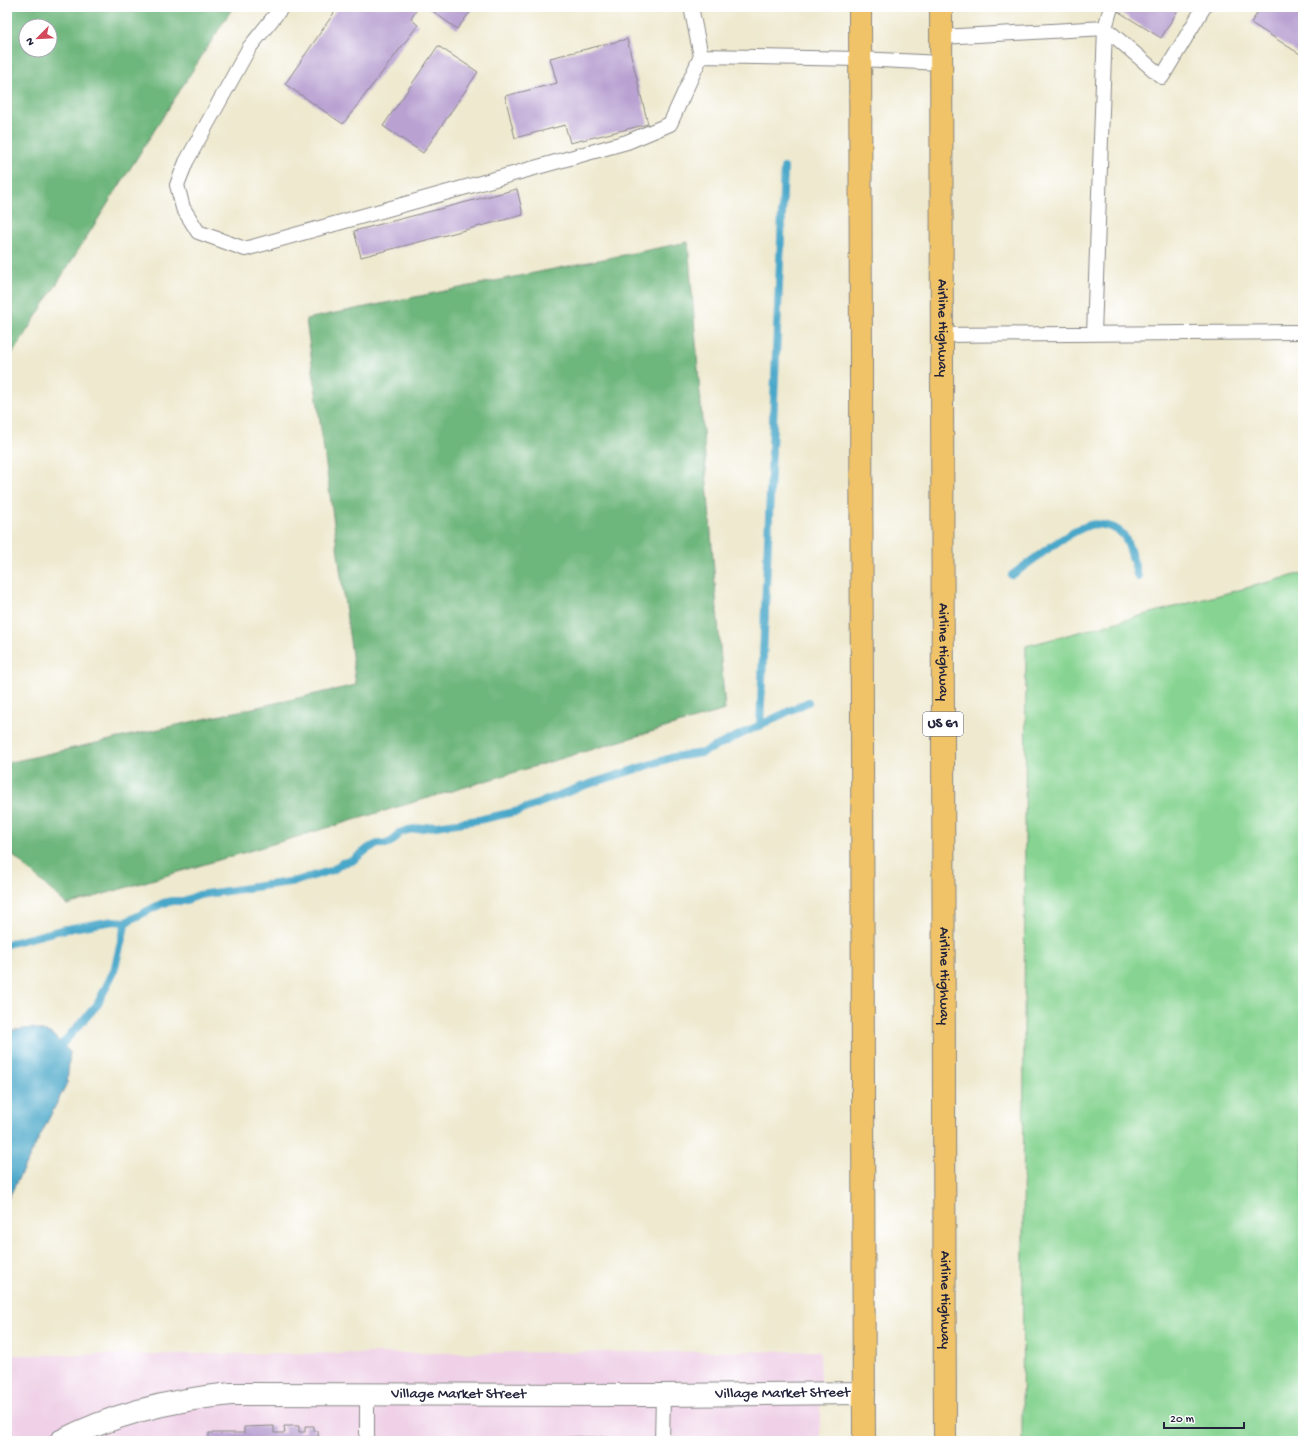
<svg xmlns="http://www.w3.org/2000/svg" width="1310" height="1448" font-family="'Gochi Hand',sans-serif">
  <style>
    .built { fill: #efd0e7 }
    .green { fill: #87d492; stroke: #547b66 }
    .forest { fill: #6db67c; stroke: #486c5c; fill-rule: evenodd }
    .water { fill: #4aa7c9; stroke: #366482 }
    .lines { fill: none; stroke-linecap: round; stroke-linejoin: round }
    .stream { stroke: #4aa7c9; stroke-width: 8 }
    .building { fill: #b9a2d2 }
    .service-casing { stroke: #888685; stroke-width: 16 }
    .minor-casing { stroke: #888685; stroke-width: 24 }
    .trunk-casing { stroke: #888685; stroke-width: 24 }
    .service { stroke: #fff; stroke-width: 14 }
    .minor { stroke: #fff; stroke-width: 22 }
    .trunk { stroke: #f0c369; stroke-width: 22 }
    .labels { text-anchor: middle; dominant-baseline: central; stroke-width: 3; stroke-linejoin: round; paint-order: stroke }
    .shield { fill: #fff; stroke: #646476; stroke-width: 1 }
    .shield-label { font-size: 14px; font-weight: bold; fill: #22223b }
    .street-label { font-size: 15px; fill: #22223b; stroke: #fff }
  </style>
  <rect width="100%" height="100%" fill="#fff"/>
  <filter id="ink" filterUnits="userSpaceOnUse"><feTurbulence type="fractalNoise" baseFrequency=".025" numOctaves="2"/><feDisplacementMap in="SourceGraphic" scale="8" xChannelSelector="R" yChannelSelector="G"/><feConvolveMatrix kernelMatrix="1 2 1 2 8 2 1 2 1" color-interpolation-filters="sRGB"/></filter>
  <filter id="wash" filterUnits="userSpaceOnUse"><feTurbulence type="fractalNoise" baseFrequency=".012" numOctaves="4" result="noise"/><feDisplacementMap in="SourceGraphic" scale="16" xChannelSelector="R" yChannelSelector="G"/><feGaussianBlur stdDeviation="0.9" result="paint"/><feColorMatrix in="noise" values="0 0 0 0 0 0 0 0 0 0 0 0 0 0 0 0 0 1.4 0 .05"/><feComposite in="paint" operator="in"/></filter>
  <g filter="url(#wash)">
    <rect width="100%" height="100%" fill="#eee9cf"/>
    <path class="built" d="M 820,1351 L 820,1441 L 7,1441 L 7,1355 Z"/>
    <path class="green" d="M 1303,573 L 1303,1441 L 1022,1441 L 1026,646 Z"/>
    <path class="forest" d="M 7,7 L 233,7 L 7,362 ZM 26,26 L 50,26 L 50,50 L 26,50 Z
      M 688,242 L 725,710 L 67,905 L 7,850 L 7,763 L 356,685 L 306,319 Z"/>
    <path class="water" d="M 32,1028 L 52,1034 L 70,1052 L 67,1083 L 7,1201 L 7,1031 Z"/>
    <g class="lines">
      <path class="stream" d="M 1012,575 C 1034,560 1063,535 1087,526 C 1097,522 1117,526 1124,536 C 1129,543 1135,567 1138,577
        M 760,726 L 784,168
        M 7,944 L 61,930 L 113,921 L 126,922 L 163,903 L 173,901 L 184,901 L 199,895 L 296,881 L 333,870 L 342,863 L 352,861 L 369,848 L 378,844 L 387,844 L 394,840 L 399,833 L 408,830 L 478,820 L 519,811 L 583,786 L 674,757 L 702,753 L 808,702
        M 62,1044 L 97,1005 L 114,971 L 126,922"/>
    </g>
    <g id="blocks">
      <path class="building" d="M 338,7 L 418,7 L 411,19 L 418,25 L 343,124 L 285,84 Z
        M 427,7 L 474,7 L 457,29 Z
        M 1111,7 L 1180,7 L 1161,38 Z
        M 1261,7 L 1303,7 L 1303,56 L 1251,23 Z
        M 627,39 L 648,124 L 570,143 L 565,125 L 515,138 L 505,96 L 557,83 L 550,58 Z
        M 438,46 L 478,72 L 423,153 L 383,126 Z
        M 517,189 L 523,215 L 361,257 L 354,231 Z
        M 274,1426 L 274,1433 L 285,1433 L 284,1426 L 299,1426 L 299,1432 L 305,1432 L 305,1426 L 314,1426 L 314,1431 L 318,1431 L 318,1441 L 209,1441 L 209,1433 L 244,1433 L 244,1427 Z
        M 569,1437 L 595,1437 L 595,1441 L 569,1441 Z
        M 600,1437 L 608,1437 L 608,1441 L 600,1441 Z"/>
    </g>
  </g>
  <g filter="url(#ink)">
    <use href="#blocks" fill-opacity="0" stroke="#888685" stroke-width="1"/>
    <g class="lines">
      <g class="service-casing">
        <path id="service" d="M 282,7 L 249,48 L 186,162 L 177,185 L 183,208 L 198,232 L 245,249 L 627,142 L 670,124 L 701,56 L 691,7
          M 941,37 L 1105,28 L 1162,77 L 1204,7
          M 701,56 L 860,59 L 941,63
          M 1094,334 L 1105,28 L 1111,7
          M 942,335 L 1303,332
          M 367,1394 L 367,1441
          M 662,1441 L 663,1395"/>
      </g>
      <g class="minor-casing">
        <g id="minor">
          <path id="s1" d="M 61,1441 C 115,1413 171,1400 231,1394 L 663,1395 L 864,1393"/>
        </g>
      </g>
      <g class="trunk-casing">
        <g id="trunk">
          <path d="M 860,7 L 864,1441"/>
          <path id="s2" d="M 941,7 L 945,1441"/>
        </g>
      </g>
      <use href="#service" class="service"/>
      <use href="#minor" class="minor"/>
      <use href="#trunk" class="trunk"/>
    </g>
  </g>
  <g class="labels">
    <rect class="shield" x="923" y="712" width="40" height="24" rx="3"/>
    <g class="shield-label">
      <text x="943" y="724">US 61</text>
    </g>
    <g class="street-label">
      <text stroke="none"><textPath href="#s2" startOffset="321">Airline Highway</textPath></text>
      <text stroke="none"><textPath href="#s2" startOffset="645">Airline Highway</textPath></text>
      <text stroke="none"><textPath href="#s2" startOffset="969">Airline Highway</textPath></text>
      <text stroke="none"><textPath href="#s2" startOffset="1293">Airline Highway</textPath></text>
      <text stroke="none"><textPath href="#s1" startOffset="405">Village Market Street</textPath></text>
      <text stroke="none"><textPath href="#s1" startOffset="729">Village Market Street</textPath></text>
    </g>
  </g>
  <rect width="1310" height="1448" fill="none" stroke="#fff" stroke-width="24"/>
  <g transform="translate(38 38) rotate(246)"><circle r="19" fill="#ffffff" stroke="#a7a7b1"/>
  <path d="M0-3L7 15L0 10L-7 15Z" fill="#d1495b"/>
  <text y="-6" font-size="11" font-weight="bold" text-anchor="middle" fill="#22223b">N</text>
  </g>
  <path d="M1164 1422v6h80v-6" fill="none" stroke="#22223b" stroke-width="2"/>
  <text x="1170" y="1422" font-size="12" fill="#22223b" stroke="#ffffff" stroke-width="3" paint-order="stroke">20 m</text>
</svg>
